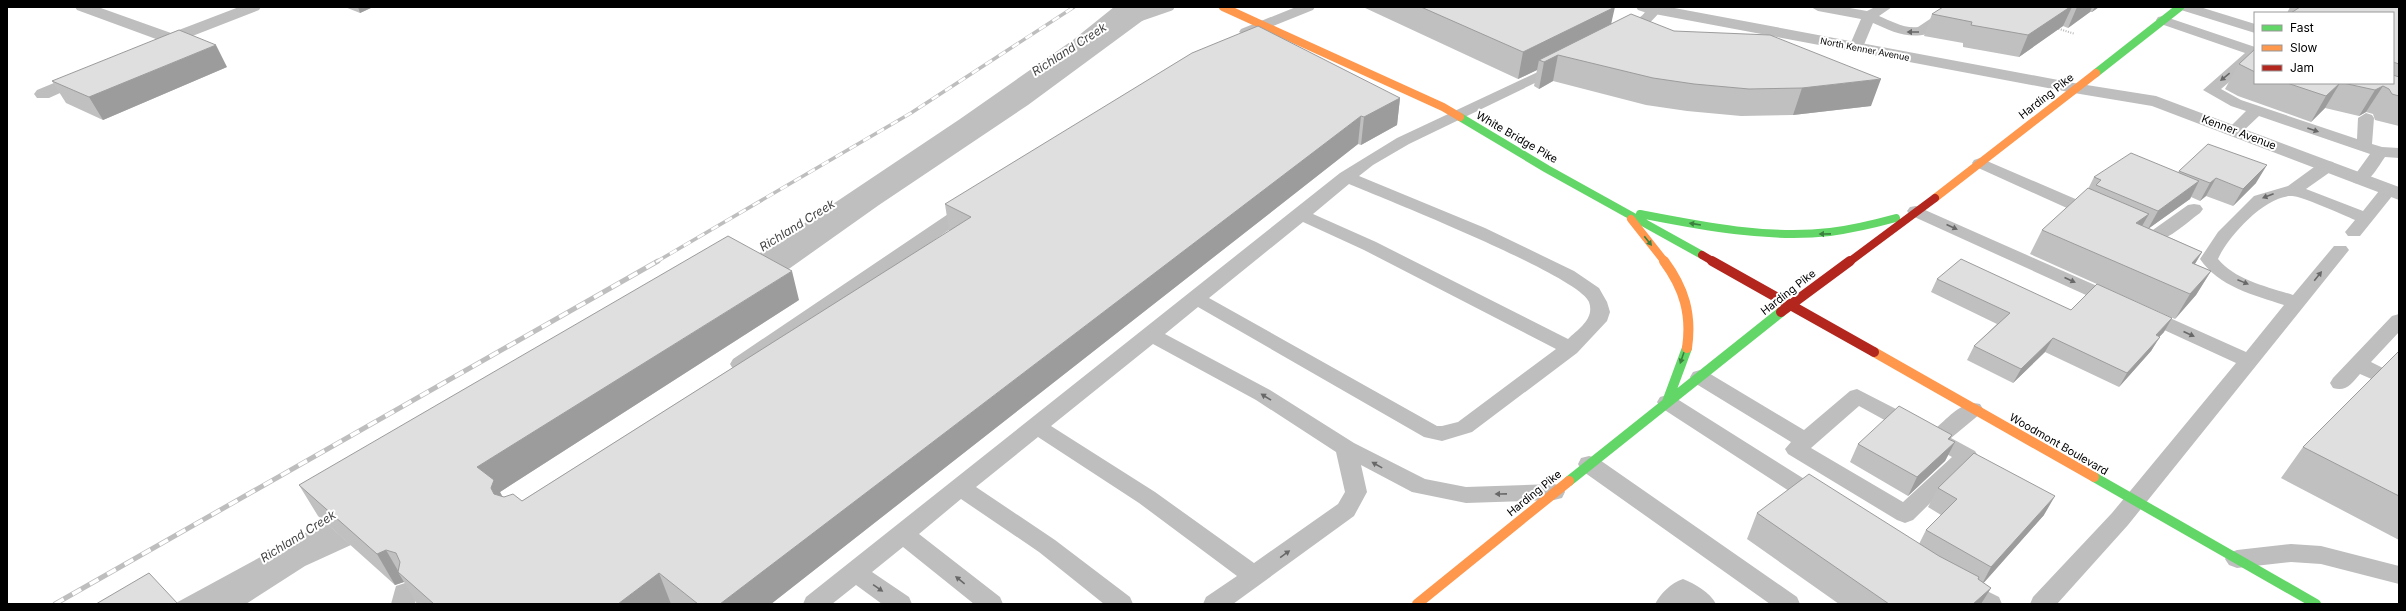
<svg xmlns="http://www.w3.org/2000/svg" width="2406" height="611" font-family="Inter,sans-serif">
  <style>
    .water { fill: #bfbfbf }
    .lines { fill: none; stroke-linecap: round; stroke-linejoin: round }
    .stream { stroke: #bfbfbf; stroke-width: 8 }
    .path { stroke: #b9b9b9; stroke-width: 2; stroke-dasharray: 1 1.5; stroke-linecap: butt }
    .lane { fill: #bebebe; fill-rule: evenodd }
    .street { fill: #bebebe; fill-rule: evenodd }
    .fast-far1 { stroke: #63d668; stroke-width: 8 }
    .fast { stroke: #63d668; stroke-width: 10 }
    .slow-far1 { stroke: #ff974d; stroke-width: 8 }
    .slow { stroke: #ff974d; stroke-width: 10 }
    .jam-far1 { stroke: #b3261e; stroke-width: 8 }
    .jam { stroke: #b3261e; stroke-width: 10 }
    .rail-far1-casing { stroke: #bebebe; stroke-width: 3.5 }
    .rail-casing { stroke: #bebebe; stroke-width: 5 }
    .rail-far1 { stroke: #fff; stroke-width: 2.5; stroke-dasharray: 8; stroke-linecap: butt }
    .rail { stroke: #fff; stroke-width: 3.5; stroke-dasharray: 10; stroke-linecap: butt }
    .wall { fill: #c0c0c0 }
    .shaded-wall { fill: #9c9c9c }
    .building { fill: #dfdfdf; stroke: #9c9c9c }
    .oneway { fill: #686868 }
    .oneway2 { fill: #3b803e }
    .labels { text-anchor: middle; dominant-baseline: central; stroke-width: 4; stroke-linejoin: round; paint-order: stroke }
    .far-street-label { font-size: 9px; fill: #000; stroke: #fff }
    .street-label { font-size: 11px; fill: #000; stroke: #fff }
    .water-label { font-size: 12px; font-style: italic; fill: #444; stroke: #fff }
  </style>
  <rect width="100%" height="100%" fill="#fff"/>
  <path class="water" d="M 1114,7 L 1161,7 L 1028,105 L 879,205 L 769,283 L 739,267 L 960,119 L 1073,40 Z
    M 325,522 L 351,545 L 305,566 L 246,604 L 174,604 Z"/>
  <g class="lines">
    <path class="stream" d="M 1141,17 L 1170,7"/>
    <path class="path" d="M 2056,28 L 2075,34"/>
    <path class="lane" d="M 1296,7 L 1315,7 L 1313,10 L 1251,35 L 1246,36 L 1239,32 L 1241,29 Z
      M 1647,7 L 1661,7 L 1662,9 C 1653,21 1635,39 1619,35 L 1617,32 C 1624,22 1644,21 1647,7 Z
      M 1811,7 L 1844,7 L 1867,11 L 1875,7 L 1892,7 L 1879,16 C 1891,21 1905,29 1918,27 L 1948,7 L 1964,7 L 1927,34 C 1907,39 1891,31 1873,23 L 1863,47 L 1856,51 L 1849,47 L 1861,19 L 1818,11 Z
      M 2179,7 L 2200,7 L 2255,24 L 2255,33 L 2181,10 Z
      M 2163,16 L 2255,47 L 2255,60 L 2221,89 L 2241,100 L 2357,139 L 2358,118 L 2366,113 L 2372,115 L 2374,118 L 2372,144 L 2382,147 L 2399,148 L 2399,158 L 2385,157 C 2377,168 2369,186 2354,183 L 2352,179 L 2370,154 L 2259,116 L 2240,134 L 2228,134 L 2226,131 L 2246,111 L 2231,106 L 2203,90 L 2245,53 L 2158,23 L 2156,20 L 2158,17 Z
      M 1559,62 L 1566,66 L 1564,69 L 1409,144 L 1373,165 L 1359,176 L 1485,228 L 1574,271 L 1599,288 L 1607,302 L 1610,312 L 1607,321 L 1577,353 L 1472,432 L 1442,441 L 1424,437 L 1198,307 L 1165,334 L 1270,390 L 1354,443 L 1425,479 L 1466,487 L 1554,484 L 1562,486 L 1565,492 L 1562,498 L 1554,500 L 1466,503 L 1412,492 L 1361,465 L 1367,492 L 1354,516 L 1233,604 L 1203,604 L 1206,597 L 1237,576 L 1139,503 L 1038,437 L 976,487 L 1055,540 L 1130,597 L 1133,604 L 1104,604 L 1039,552 L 961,499 L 919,534 L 1000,597 L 1003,604 L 974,604 L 903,547 L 872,572 L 909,597 L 912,604 L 882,604 L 856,585 L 832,604 L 803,604 L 806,597 L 1340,173 L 1397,138 ZM 1349,184 C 1385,199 1579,276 1589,302 C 1595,319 1578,329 1568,339 L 1376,242 L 1313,214 ZM 1303,222 L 1364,250 L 1556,349 L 1458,422 L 1442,426 L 1437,426 L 1209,298 ZM 1153,344 L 1256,400 L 1336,452 L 1345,492 L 1338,504 L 1254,563 L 1155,492 L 1051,426 Z
      M 1980,158 L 2101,210 L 2104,214 L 2101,218 L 2089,218 L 1974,166 L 1972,163 L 1974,160 Z
      M 2327,161 L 2333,162 L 2335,166 L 2333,170 L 2306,189 L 2363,211 L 2383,186 L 2395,186 L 2397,190 L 2360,236 L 2348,236 L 2345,232 L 2355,220 C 2344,215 2301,196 2292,196 C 2266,195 2228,236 2218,259 C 2235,280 2268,287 2293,295 L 2334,246 L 2346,246 L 2349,250 L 2128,525 L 2057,604 L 2030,604 L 2033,597 L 2112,513 L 2236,363 L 2138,318 L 2135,314 L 2138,310 L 2145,308 L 2152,310 L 2246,352 L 2284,305 C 2254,295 2219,287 2200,259 L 2218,232 L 2254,196 L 2288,186 L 2321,162 Z
      M 969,203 L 975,204 L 978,208 L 975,212 L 747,369 L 740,371 L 733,369 L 730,364 L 733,359 L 963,204 Z
      M 2194,204 L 2200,205 L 2203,209 L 2200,213 C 2183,225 2148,261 2129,233 L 2132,229 L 2138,228 L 2150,232 L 2188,205 Z
      M 1916,206 L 2122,297 L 2124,301 L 2122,305 L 2115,307 L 2108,305 L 1910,215 L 1907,211 L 1910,207 Z
      M 2399,314 L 2399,332 L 2371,362 L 2399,376 L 2399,391 L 2360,374 C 2352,383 2347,392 2333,388 L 2330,383 L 2333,378 L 2392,316 Z
      M 1700,370 L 1707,372 L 1804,430 L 1850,391 L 1857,389 L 1935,429 C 1947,419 1963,399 1980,404 L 1983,409 L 1980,414 L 1951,438 L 1975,451 L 1978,456 L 1913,520 L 1905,523 L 1897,520 L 1788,454 L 1785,449 L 1791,442 L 1693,382 L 1690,377 L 1693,372 ZM 1859,406 L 1952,457 L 1903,502 L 1811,448 Z
      M 1667,395 L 1674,397 L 1825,492 L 1828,498 L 1825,504 L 1817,506 L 1809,504 L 1660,407 L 1657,402 L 1660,397 Z
      M 1589,456 L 1597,458 L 1797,597 L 1800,604 L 1770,604 L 1581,470 L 1578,464 L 1581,458 Z
      M 2291,544 L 2321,546 L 2399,566 L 2399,584 L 2321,564 L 2291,562 L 2237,568 L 2229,565 L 2225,559 L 2229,553 L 2237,550 Z
      M 1961,578 L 1999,597 L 2002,604 C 1983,604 1959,608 1949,588 L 1953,581 Z
      M 1683,579 C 1695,584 1710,592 1716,604 L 1655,604 C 1661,593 1671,583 1683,579 Z
      M 405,583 L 414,586 L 417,593 L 415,604 L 391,604 L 396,586 Z"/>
    <path class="street" d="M 75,7 L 98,7 L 171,33 L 239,7 L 261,7 L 259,10 L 159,49 L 153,48 L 151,44 L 156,39 L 77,10 Z
      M 1636,7 L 1669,7 L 2074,83 L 2156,96 L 2399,187 L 2399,200 L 2152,106 L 2074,93 L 1644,12 L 1638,10 Z
      M 83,71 L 89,72 L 92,76 L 89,80 L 49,98 L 37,98 L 34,94 L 37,90 Z"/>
    <path class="fast-far1" d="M 2096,73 L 2180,7
      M 1460,117 L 1547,169 L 1702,255
      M 1640,214 C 1702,226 1767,239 1830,232 C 1853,229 1874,224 1896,218"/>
    <path class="fast" d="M 1667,402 L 1687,348
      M 2094,477 L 2316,604
      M 1569,481 L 1781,312"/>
    <path class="slow-far1" d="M 1223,7 L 1443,107 L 1460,117
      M 1935,198 L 2096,73
      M 1631,219 L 1665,262"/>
    <path class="slow" d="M 1664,261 C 1684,288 1692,314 1687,348
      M 1874,352 L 2094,477
      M 1417,604 L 1569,481"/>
    <path class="jam-far1" d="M 1702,255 L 1714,262
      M 1849,262 L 1935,198"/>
    <path class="jam" d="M 1712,261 L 1874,352
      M 1781,312 L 1850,261"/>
    <g class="rail-far1-casing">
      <path id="rail-far1" d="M 656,262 L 911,113 L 1074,7"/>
    </g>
    <g class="rail-casing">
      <path id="rail" d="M 55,604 L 658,261"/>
    </g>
    <use href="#rail-far1" class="rail-far1"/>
    <use href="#rail" class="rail"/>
  </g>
  <path class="wall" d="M 345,7 L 373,7 L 360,13 Z
    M 1363,7 L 1614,7 L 1611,23 L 1674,31 L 1871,106 L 1793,115 L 1741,116 L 1687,111 L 1646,105 L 1553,81 L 1539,89 L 1534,86 L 1537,70 L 1518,79 Z
    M 1943,7 L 2099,7 L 2092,12 L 2090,12 L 2068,28 L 2063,26 L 2019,57 L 1963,47 L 1963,43 L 1924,36 L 1932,14 Z
    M 2290,7 L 2399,7 L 2399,126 L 2375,120 L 2373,114 L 2366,112 L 2359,116 L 2325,108 L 2311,122 L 2238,96 L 2225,89 L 2239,64 L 2255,49 L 2255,83 L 2393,83 L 2393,13 L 2287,13 Z
    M 227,67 L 103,120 L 66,103 L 52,81 Z
    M 1400,98 L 1397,125 L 1361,145 L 1358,144 L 771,604 L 417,604 L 404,582 L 395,585 L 318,516 L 299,485 L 799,300 L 500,492 L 503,497 L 522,501 L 949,231 L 945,204 Z
    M 2179,171 L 2256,183 L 2233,206 L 2206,196 L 2200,201 L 2191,197 L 2190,199 L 2149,228 L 2202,252 L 2195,264 L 2211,271 L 2196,295 L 2175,319 L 2030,254 L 2042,230 L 2088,189 L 2094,177 L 2178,172 Z
    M 1937,279 L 2071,310 L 2164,332 L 2159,337 L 2151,351 L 2119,387 L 2045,352 L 2013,383 L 1967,360 L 1974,346 L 1997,324 L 1931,292 Z
    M 2399,352 L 2399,540 L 2281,478 L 2303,447 Z
    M 1950,440 L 1955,442 L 1945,461 L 1908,496 L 1850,462 L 1858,444 Z
    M 1938,488 L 2044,515 L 1983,583 L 1991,588 L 1981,604 L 1839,604 L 1747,539 L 1757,513 L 1919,544 L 1926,530 L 1941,515 L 1928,507 Z"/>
  <path class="shaded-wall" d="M 358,7 L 373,7 L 360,13 Z
    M 1615,7 L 1609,33 L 1558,55 L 1553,81 L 1539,89 L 1544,62 L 1539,60 L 1537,70 L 1518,79 L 1523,52 Z
    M 2070,7 L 2072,7 L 2063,26 L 2019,57 L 2028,35 Z
    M 2077,7 L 2092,7 L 2090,12 L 2068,28 Z
    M 2095,7 L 2099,7 L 2092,12 Z
    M 216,45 L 227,67 L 103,120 L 89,97 Z
    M 1881,79 L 1871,106 L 1793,115 L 1802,88 Z
    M 2340,83 L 2325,108 L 2311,122 L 2326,96 Z
    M 2383,86 L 2366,112 L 2359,116 L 2375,90 Z
    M 1400,98 L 1397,125 L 1361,145 L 1364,117 Z
    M 1361,116 L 1358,144 L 771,604 L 720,604 Z
    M 2267,165 L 2256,183 L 2233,206 L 2243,189 Z
    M 2216,178 L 2206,196 L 2200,201 L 2210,183 Z
    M 2199,181 L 2190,199 L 2148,229 L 2158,211 Z
    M 2149,214 L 2135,238 L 2136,223 Z
    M 2202,252 L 2187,277 L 2192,263 Z
    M 792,271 L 799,300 L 500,492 L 509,511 L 506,519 L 477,467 Z
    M 2211,271 L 2196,295 L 2175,319 L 2190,294 Z
    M 2172,318 L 2164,332 L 2148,349 L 2156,335 Z
    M 2160,337 L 2151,351 L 2119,387 L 2127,373 Z
    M 2053,338 L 2045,352 L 2013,383 L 2021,369 Z
    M 1952,435 L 1943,453 L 1955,442 L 1945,461 L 1908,496 L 1917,477 L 1948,439 Z
    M 2055,496 L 2044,515 L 1981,586 L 1991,567 Z
    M 386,550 L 400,574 L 398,572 L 404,582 L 395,585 L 377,554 Z
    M 659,573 L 671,604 L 618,604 Z
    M 1991,588 L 1981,604 L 1973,604 Z"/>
  <path class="building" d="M 1421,7 L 1615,7 L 1523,52 Z
    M 1943,7 L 2070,7 L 2028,35 L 1971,25 L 1972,22 L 1932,14 Z
    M 2300,7 L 2399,7 L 2399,64 L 2393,62 L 2393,13 L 2291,13 Z
    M 1631,14 L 1674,31 L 1770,35 L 1881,79 L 1802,88 L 1749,89 L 1694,84 L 1653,78 L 1558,55 L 1544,62 L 1539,60 Z
    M 1258,26 L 1400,98 L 1364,117 L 1361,116 L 720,604 L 698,604 L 659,573 L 618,604 L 434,604 L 398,572 L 400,562 L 396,553 L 386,550 L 377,554 L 299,485 L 728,236 L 792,271 L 477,467 L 494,480 L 491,488 L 494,494 L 504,497 L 513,494 L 522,501 L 971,217 L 945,204 L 1192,53 Z
    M 179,30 L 216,45 L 89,97 L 52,81 Z
    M 2255,49 L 2255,72 L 2239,64 Z
    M 2393,75 L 2399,77 L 2399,96 L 2392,94 L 2389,89 L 2383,86 L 2375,90 L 2343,83 L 2393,83 Z
    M 2287,83 L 2340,83 L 2326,96 Z
    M 2208,144 L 2267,165 L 2243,189 L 2216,178 L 2210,183 L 2179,171 Z
    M 2131,153 L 2199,181 L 2158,211 L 2096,185 L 2101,180 L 2094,177 Z
    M 2088,188 L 2149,214 L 2136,223 L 2202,252 L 2192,263 L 2211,271 L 2190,294 L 2042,230 Z
    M 1961,259 L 2071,310 L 2097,284 L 2172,318 L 2156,335 L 2160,337 L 2127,373 L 2053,338 L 2021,369 L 1974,346 L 2010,313 L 1937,279 Z
    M 2398,352 L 2399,352 L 2399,496 L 2303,447 Z
    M 1899,406 L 1952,435 L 1948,439 L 1955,442 L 1917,477 L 1858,444 Z
    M 1974,453 L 2055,496 L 1991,567 L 1926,530 L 1957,499 L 1938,488 Z
    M 1809,474 L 1939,556 L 1979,577 L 1978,579 L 1991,588 L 1973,604 L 1889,604 L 1757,513 Z
    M 149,573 L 178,604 L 96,604 Z"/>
  <defs><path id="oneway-solid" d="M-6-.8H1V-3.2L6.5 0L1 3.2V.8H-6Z"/></defs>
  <g class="oneway">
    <use href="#oneway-solid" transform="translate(1913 32) rotate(-180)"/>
    <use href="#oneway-solid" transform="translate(2225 77) rotate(141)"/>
    <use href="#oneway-solid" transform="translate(2313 130) rotate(19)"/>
    <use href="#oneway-solid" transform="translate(2268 196) rotate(159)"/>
    <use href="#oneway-solid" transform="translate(1952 227) rotate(24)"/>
    <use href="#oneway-solid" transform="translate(2318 276) rotate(-51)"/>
    <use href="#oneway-solid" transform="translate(2070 280) rotate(24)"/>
    <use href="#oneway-solid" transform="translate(2243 282) rotate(22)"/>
    <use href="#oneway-solid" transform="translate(2189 334) rotate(24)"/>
    <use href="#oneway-solid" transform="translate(1266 397) rotate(-148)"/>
    <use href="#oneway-solid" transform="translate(1377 465) rotate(-151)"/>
    <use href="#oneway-solid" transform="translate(1501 494) rotate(179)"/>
    <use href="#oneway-solid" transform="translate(1285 554) rotate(-36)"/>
    <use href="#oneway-solid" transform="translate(960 580) rotate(-141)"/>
    <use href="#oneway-solid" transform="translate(878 588) rotate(35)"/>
  </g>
  <g class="oneway2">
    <use href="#oneway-solid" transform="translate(1695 224) rotate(-171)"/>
    <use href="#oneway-solid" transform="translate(1825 234) rotate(179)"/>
    <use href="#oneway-solid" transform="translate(1648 241) rotate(52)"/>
    <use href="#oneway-solid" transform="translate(1682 358) rotate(109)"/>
  </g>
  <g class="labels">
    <g class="far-street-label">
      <text transform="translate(1865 49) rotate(11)">North Kenner Avenue</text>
    </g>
    <g class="street-label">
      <text transform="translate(2046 96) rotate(-38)">Harding Pike</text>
      <text transform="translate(2239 132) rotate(21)">Kenner Avenue</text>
      <text transform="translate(1517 137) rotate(30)">White Bridge Pike</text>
      <text transform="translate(1788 292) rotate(-38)">Harding Pike</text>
      <text transform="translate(2059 444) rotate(30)">Woodmont Boulevard</text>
      <text transform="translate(1534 493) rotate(-39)">Harding Pike</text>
    </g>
    <g class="water-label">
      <text transform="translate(1069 49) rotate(-33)">Richland Creek</text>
      <text transform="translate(797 225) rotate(-32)">Richland Creek</text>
      <text transform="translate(298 536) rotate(-32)">Richland Creek</text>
    </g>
  </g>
  <rect width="2406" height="611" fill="none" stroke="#000000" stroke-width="16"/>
  <rect x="2254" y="12" width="140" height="72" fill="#ffffff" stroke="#999999"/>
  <rect x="2262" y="25" width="20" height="6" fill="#63d668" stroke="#999999"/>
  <text x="2290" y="32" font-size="12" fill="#000000">Fast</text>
  <rect x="2262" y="45" width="20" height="6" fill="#ff974d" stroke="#999999"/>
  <text x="2290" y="52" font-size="12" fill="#000000">Slow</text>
  <rect x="2262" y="65" width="20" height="6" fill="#b3261e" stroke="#999999"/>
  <text x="2290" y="72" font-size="12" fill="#000000">Jam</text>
</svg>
